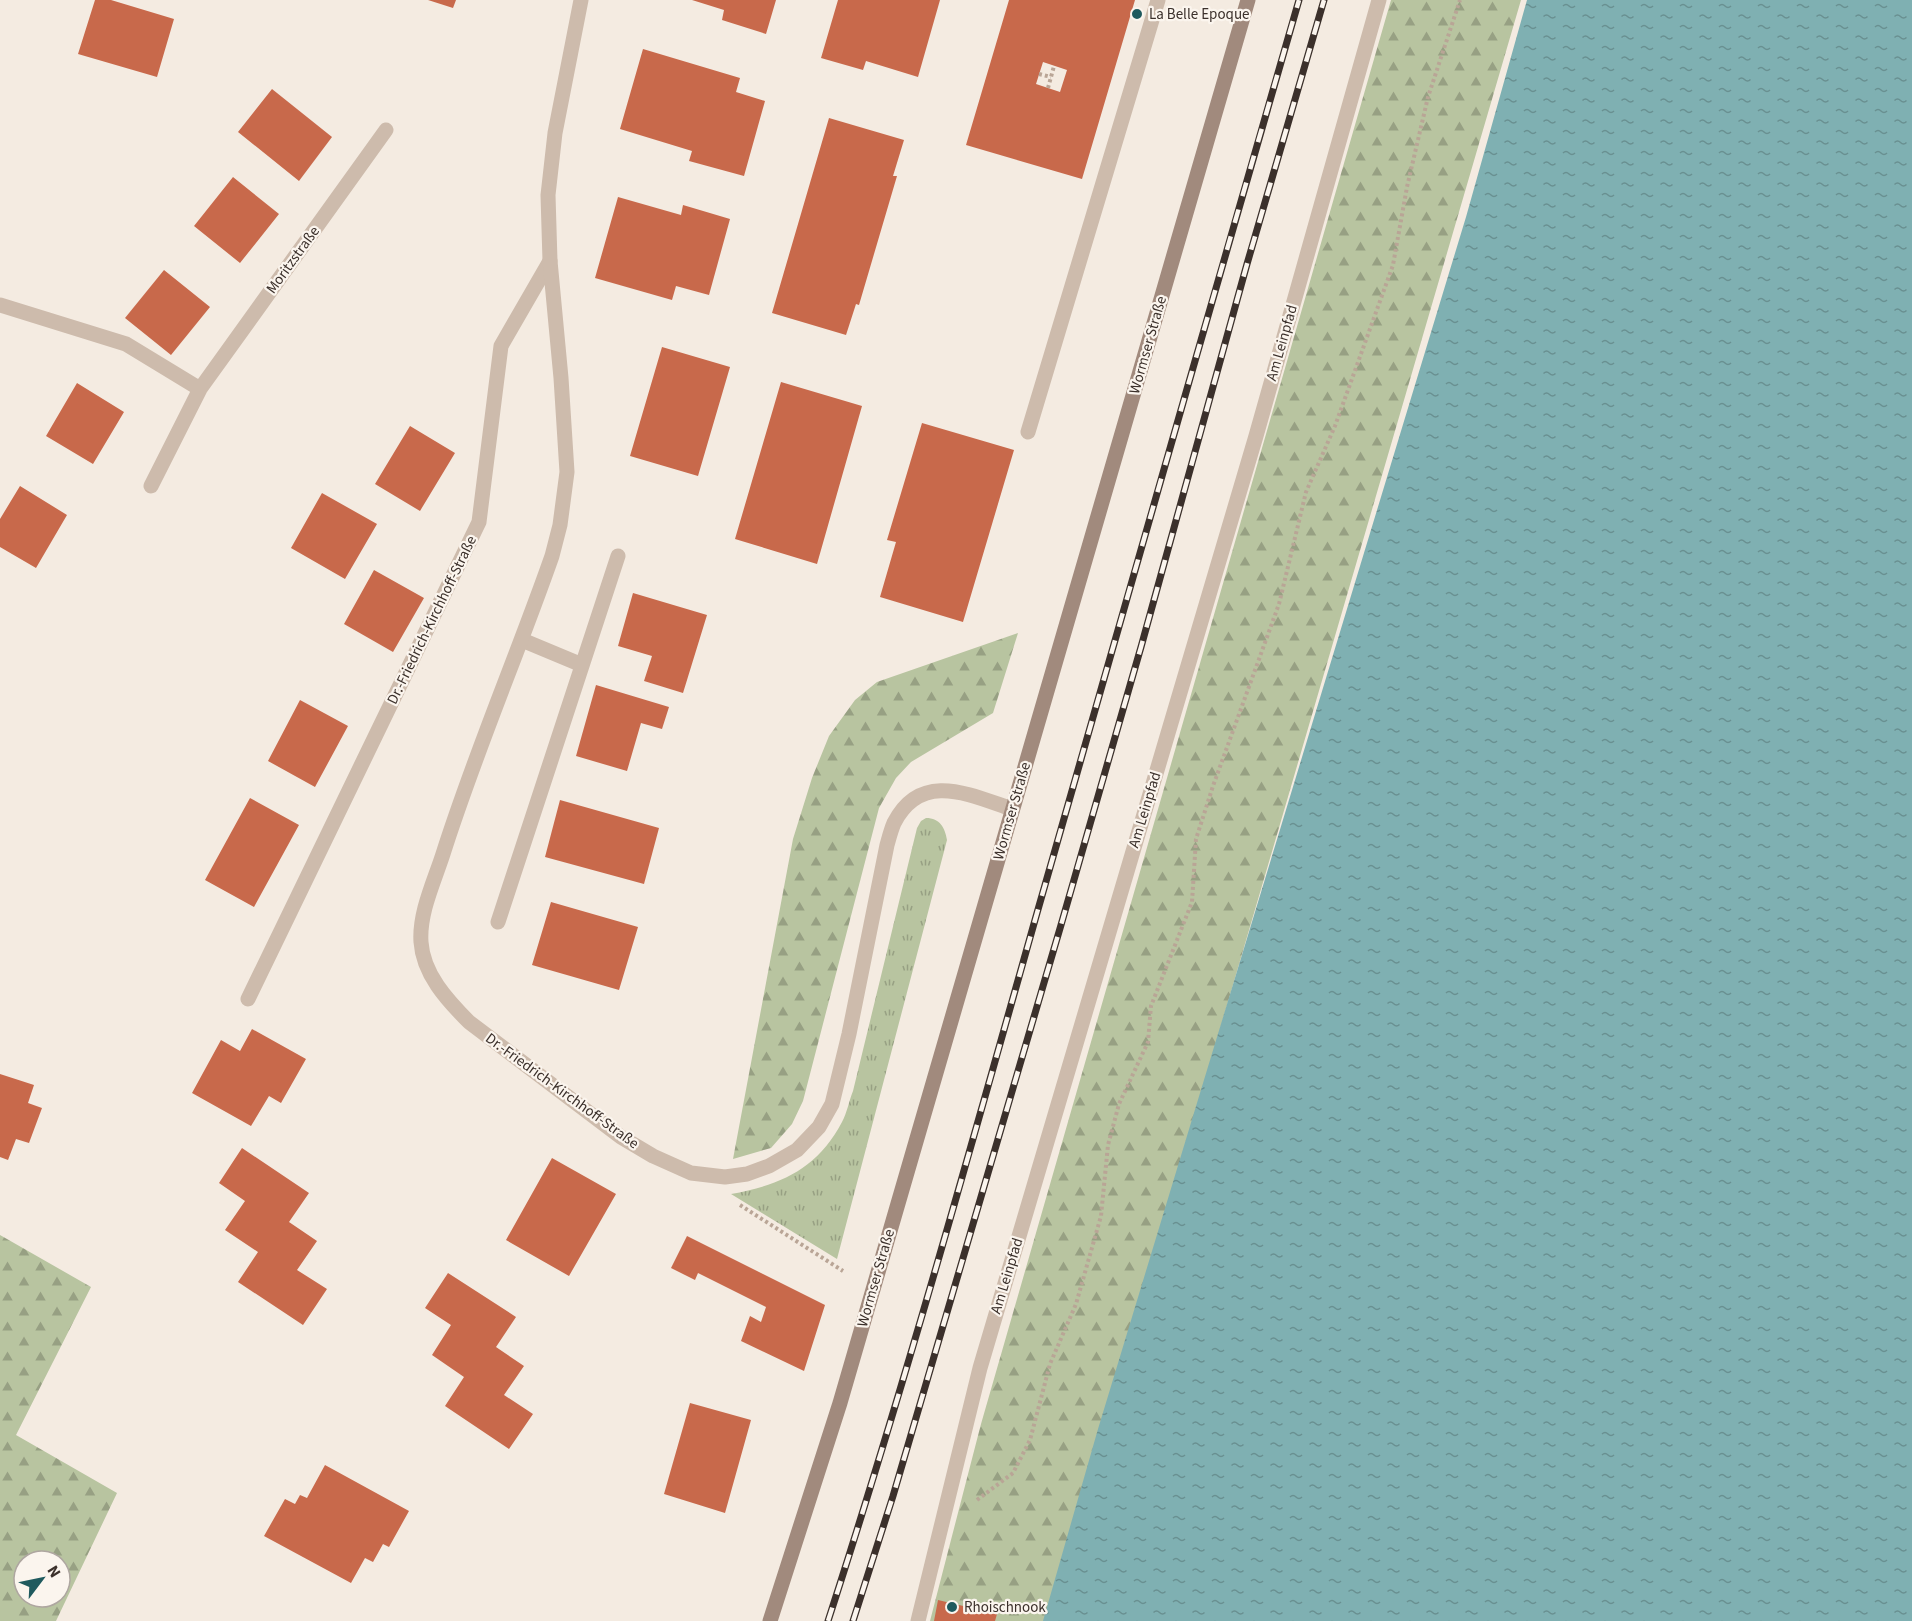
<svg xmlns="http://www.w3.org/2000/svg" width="1912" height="1621" font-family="'Source Sans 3',sans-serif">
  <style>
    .grass { fill: url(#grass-tufts) }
    .forest { fill: url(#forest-firs); fill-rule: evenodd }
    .water { fill: url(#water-ripples) }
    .building { fill: #c8694b; fill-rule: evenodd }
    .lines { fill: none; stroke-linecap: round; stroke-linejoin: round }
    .path { stroke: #b9a596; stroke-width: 4; stroke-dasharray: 3 3; stroke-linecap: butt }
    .service { stroke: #cdbbac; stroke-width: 15 }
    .minor { stroke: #cdbbac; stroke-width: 15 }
    .secondary { stroke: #a18a7d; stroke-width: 15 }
    .rail-casing { stroke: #3b302b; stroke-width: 7 }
    .rail { stroke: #fbf5ee; stroke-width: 4.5; stroke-dasharray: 14; stroke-linecap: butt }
    .poi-dot { fill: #1f5a5e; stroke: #fbf5ee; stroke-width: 2 }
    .labels { text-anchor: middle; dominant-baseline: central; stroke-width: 4.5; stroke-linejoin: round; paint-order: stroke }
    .poi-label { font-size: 15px; fill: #3b302b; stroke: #fbf5ee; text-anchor: start }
    .street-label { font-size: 15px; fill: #3b302b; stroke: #fbf5ee }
  </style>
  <defs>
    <pattern id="grass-tufts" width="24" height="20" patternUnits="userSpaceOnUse" patternTransform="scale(1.5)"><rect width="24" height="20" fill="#b8c4a0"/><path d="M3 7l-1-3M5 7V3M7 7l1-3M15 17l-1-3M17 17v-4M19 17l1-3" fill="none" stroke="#97a083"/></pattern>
    <pattern id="forest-firs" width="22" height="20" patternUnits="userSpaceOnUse" patternTransform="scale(1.5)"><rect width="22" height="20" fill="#b8c4a0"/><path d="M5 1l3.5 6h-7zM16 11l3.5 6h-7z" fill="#97a083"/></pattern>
    <pattern id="water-ripples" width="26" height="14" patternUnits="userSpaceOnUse" patternTransform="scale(1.5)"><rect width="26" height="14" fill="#7fb0b2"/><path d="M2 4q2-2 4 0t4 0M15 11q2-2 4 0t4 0" fill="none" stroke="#699091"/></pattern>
  </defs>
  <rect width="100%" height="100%" fill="#f4ebe1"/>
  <path class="grass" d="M 926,818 C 940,818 945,828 947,840 L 837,1259 L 731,1194 C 781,1185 817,1169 842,1122 C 847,1113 849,1101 853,1091 L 917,828 L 921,821 Z"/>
  <path class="forest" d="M 1391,0 L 1521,0 L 1047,1621 L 930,1621 L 981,1424 Z
    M 1018,633 L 993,713 L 911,762 L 896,778 L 879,808 L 803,1101 L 792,1124 L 771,1148 L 733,1159 L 793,839 L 812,778 L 829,736 L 855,700 L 877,682 Z
    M 0,1235 L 91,1287 L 16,1435 L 117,1493 L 56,1621 L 0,1621 ZM 24,1561 L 60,1561 L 60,1597 L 24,1597 Z"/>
  <path class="water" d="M 1527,0 L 1912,0 L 1912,1621 L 1043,1621 L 1098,1429 L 1466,217 Z"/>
  <path class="building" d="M 95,0 L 111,0 L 174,19 L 157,77 L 78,54 Z
    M 428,0 L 456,0 L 453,8 Z
    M 692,0 L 776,0 L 766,34 L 722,20 L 724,10 Z
    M 838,0 L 940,0 L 918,77 L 866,61 L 863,70 L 821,58 Z
    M 1009,0 L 1135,0 L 1082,179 L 966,145 ZM 1043,62 L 1067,70 L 1060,92 L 1036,84 Z
    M 643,49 L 740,78 L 736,92 L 765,101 L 744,176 L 689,161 L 692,151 L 620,129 Z
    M 272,89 L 332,137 L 299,181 L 238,132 Z
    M 829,118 L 904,140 L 893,176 L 897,176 L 859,305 L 856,304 L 846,335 L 772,313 Z
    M 233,177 L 279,214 L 240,263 L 194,226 Z
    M 618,197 L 681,215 L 683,205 L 730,219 L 709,295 L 676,286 L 672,300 L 595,278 Z
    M 164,270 L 210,307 L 171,355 L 125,318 Z
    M 662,347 L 730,367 L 698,476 L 630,456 Z
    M 781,382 L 862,406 L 817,564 L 735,539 Z
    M 77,383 L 124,412 L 93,464 L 46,436 Z
    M 922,423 L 1014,450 L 963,622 L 880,597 L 896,542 L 887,540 Z
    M 410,426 L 455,453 L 420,511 L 375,484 Z
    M 20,486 L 67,515 L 36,568 L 0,547 L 0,519 Z
    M 322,493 L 377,524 L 345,579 L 291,548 Z
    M 374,570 L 424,598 L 393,652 L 344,624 Z
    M 633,593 L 707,615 L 683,693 L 644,681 L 652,656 L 618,646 Z
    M 596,685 L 669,707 L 662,729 L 641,723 L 627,771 L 576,756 Z
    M 300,700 L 348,726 L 315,787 L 268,761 Z
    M 250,798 L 299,825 L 254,907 L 205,880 Z
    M 560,800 L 659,828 L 644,884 L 545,857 Z
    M 551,902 L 638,927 L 619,990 L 532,965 Z
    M 252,1029 L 306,1059 L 281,1103 L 269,1096 L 251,1126 L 192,1093 L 221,1040 L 240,1051 Z
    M 0,1074 L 34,1085 L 28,1103 L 42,1108 L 29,1143 L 16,1139 L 8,1160 L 0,1157 Z
    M 242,1148 L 309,1193 L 289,1222 L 317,1241 L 297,1270 L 327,1289 L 303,1325 L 238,1282 L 258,1252 L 225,1230 L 245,1201 L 219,1183 Z
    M 552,1158 L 616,1194 L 569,1276 L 506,1240 Z
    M 687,1236 L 825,1305 L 804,1371 L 741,1341 L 750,1316 L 761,1322 L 766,1307 L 698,1273 L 695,1280 L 671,1268 Z
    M 448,1273 L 516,1317 L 496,1347 L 524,1366 L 504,1395 L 533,1414 L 509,1449 L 445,1406 L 464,1377 L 432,1355 L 451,1325 L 425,1308 Z
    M 690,1403 L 751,1420 L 725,1513 L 664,1494 Z
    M 325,1465 L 409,1511 L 389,1547 L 383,1544 L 373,1562 L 365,1558 L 351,1583 L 264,1536 L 285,1499 L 295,1504 L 300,1495 L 307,1498 Z
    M 938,1600 L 997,1614 L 995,1621 L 934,1621 Z"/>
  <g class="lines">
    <path class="path" d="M 1039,74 L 1051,77
      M 1048,88 L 1054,66
      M 740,1205 L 843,1271
      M 977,1500 L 1013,1473 L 1030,1440 L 1050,1364 L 1076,1304 L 1101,1216 L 1108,1145 L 1119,1104 L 1148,1042 L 1151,1006 L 1192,902 L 1196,839 L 1213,786 L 1279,604 L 1306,492 L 1335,426 L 1393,265 L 1407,187 L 1428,97 L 1460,0"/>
    <path class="service" d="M 0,305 L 126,344 L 200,389
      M 1028,432 L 1158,0
      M 151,486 L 200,389 L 386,130
      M 522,640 L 582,665
      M 498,922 L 618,556
      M 248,999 L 479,522 L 501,346 L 550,261
      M 918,1621 L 980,1368 L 1256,436 L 1379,0"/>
    <path class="minor" d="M 581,0 L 555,133 L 548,195 L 550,261 L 561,378 L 567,472 L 560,525 L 552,556 C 517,656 475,753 443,854 C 434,882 419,913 421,942 C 423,974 447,1000 469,1022 L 621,1137 L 653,1156 L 691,1173 L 725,1177 L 747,1174 L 769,1166 L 797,1150 L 819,1127 L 832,1104 L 849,1034 L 887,845 C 889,838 891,830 894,823 C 921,770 970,795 1012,809"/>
    <path class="secondary" d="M 770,1621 L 840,1403 L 1248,0"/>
    <g class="rail-casing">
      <path id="rail" d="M 828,1621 C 904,1387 970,1150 1037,913 C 1124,609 1211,304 1299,0
        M 853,1621 L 893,1496 L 1061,925 L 1141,647 L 1247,264 L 1324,0"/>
    </g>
    <use href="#rail" class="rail"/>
  </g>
  <g class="poi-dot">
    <circle cx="1137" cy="14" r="6"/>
    <circle cx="952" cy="1607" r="6"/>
  </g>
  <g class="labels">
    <g class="poi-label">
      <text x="1149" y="14">La Belle Epoque</text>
      <text x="964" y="1607">Rhoischnook</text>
    </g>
    <g class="street-label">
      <text transform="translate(293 260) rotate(-54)">Moritzstraße</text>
      <text transform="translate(1282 343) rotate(-74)">Am Leinpfad</text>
      <text transform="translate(1148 345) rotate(-74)">Wormser Straße</text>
      <text transform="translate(432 620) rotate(-64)">Dr.-Friedrich-Kirchhoff-Straße</text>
      <text transform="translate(1145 810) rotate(-73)">Am Leinpfad</text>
      <text transform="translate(1012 811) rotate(-74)">Wormser Straße</text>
      <text transform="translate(562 1091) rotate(36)">Dr.-Friedrich-Kirchhoff-Straße</text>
      <text transform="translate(1007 1276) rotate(-73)">Am Leinpfad</text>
      <text transform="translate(876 1278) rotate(-74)">Wormser Straße</text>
    </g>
  </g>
  <g transform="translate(42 1579) rotate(58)"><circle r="28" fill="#fbf5ee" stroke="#aea6a0" stroke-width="1.5"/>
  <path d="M0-4.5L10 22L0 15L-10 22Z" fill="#1f5a5e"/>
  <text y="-9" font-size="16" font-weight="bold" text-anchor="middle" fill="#3b302b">N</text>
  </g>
</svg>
